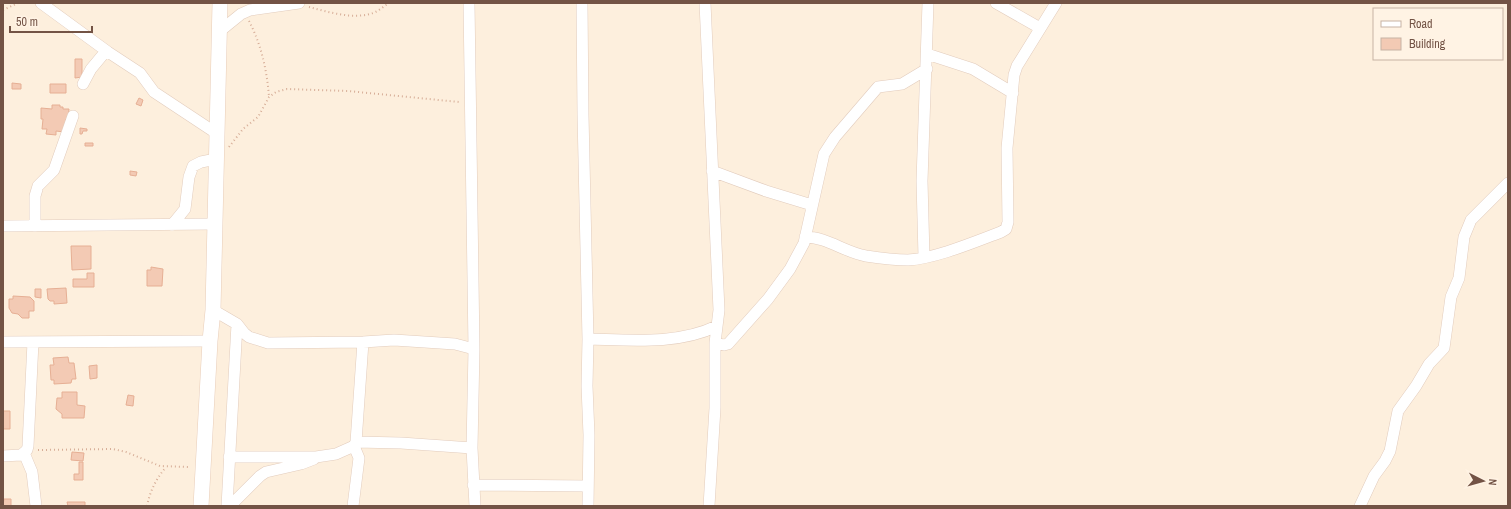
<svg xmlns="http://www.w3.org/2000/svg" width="1511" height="509" font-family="'Archivo Narrow',sans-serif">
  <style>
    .building { fill: #f3cab4; stroke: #e6af94 }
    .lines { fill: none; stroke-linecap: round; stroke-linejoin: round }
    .street-casing { stroke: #e2ccbd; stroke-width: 12 }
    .secondary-casing { stroke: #e8cdb9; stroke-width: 16 }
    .path { stroke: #d7ae98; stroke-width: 2; stroke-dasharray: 1 3; stroke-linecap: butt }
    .street { stroke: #fff; stroke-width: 11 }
    .secondary { stroke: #fff; stroke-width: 15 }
  </style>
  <rect width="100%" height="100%" fill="#fdefdd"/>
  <path class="building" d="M 75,59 L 82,59 L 82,77 L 75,78 Z
    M 12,83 L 21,84 L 21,89 L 12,89 Z
    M 50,84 L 66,84 L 66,93 L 50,93 Z
    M 139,98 L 143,100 L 141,106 L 136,104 Z
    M 52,105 L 60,105 L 60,107 L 63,107 L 63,109 L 69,109 L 68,119 L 66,119 L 64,132 L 56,131 L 56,135 L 46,134 L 47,129 L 42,129 L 43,119 L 41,119 L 41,108 L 52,109 Z
    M 80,128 L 87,129 L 87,131 L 83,131 L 82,134 L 80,134 Z
    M 85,143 L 93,143 L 93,146 L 85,146 Z
    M 130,171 L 137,172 L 136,176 L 130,175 Z
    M 71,246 L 91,246 L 91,269 L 72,270 Z
    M 151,267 L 163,269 L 162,286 L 147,286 L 147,270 L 151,270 Z
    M 87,273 L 94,273 L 94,287 L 73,287 L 73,279 L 87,279 Z
    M 66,288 L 67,303 L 54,304 L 54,301 L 50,301 L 48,299 L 47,289 Z
    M 35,289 L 41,289 L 41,298 L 35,297 Z
    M 13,296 L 30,297 L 34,301 L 34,311 L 29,311 L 29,318 L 22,318 L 18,314 L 12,313 L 9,308 L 9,299 L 13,299 Z
    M 68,357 L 69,363 L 74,363 L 76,379 L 72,379 L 71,383 L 54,384 L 54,380 L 51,380 L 50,365 L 54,365 L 53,358 Z
    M 97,365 L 97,378 L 90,379 L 89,366 Z
    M 62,392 L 77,392 L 77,405 L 85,406 L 84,418 L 62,418 L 62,414 L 56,409 L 57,398 L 62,398 Z
    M 128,395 L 134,396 L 133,406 L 126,405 Z
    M 3,411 L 10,411 L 10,429 L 3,429 Z
    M 72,452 L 84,453 L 83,461 L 71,460 Z
    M 79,462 L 83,462 L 83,480 L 74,480 L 74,474 L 79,474 Z
    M 4,499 L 11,499 L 11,506 L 3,506 Z
    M 67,502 L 85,502 L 85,506 L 68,506 Z"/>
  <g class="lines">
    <g class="street-casing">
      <path id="street" d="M 41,3 L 108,52 L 140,73 L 154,92 L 216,133
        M 469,3 L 474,349 L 472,448 L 475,506
        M 582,3 L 583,115 L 588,339 L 587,386 L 589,435 L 588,506
        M 705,3 L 719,310 L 715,343 L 715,408 L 709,506
        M 996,3 L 1040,28
        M 220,31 L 241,14 L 250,10 L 299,3
        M 927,54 L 973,69 L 1013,93
        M 83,84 L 91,69 L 106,51
        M 712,171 L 766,191 L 812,205
        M 172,225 L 185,209 L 189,177 L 193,166 L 201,162 L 216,159
        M 3,226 L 214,224
        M 35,226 L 35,196 L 38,186 L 54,170 L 73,116
        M 805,237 C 827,237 844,252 866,256 C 879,258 895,260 908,260 C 937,258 974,242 1001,232 L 1006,229 L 1008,222 L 1007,148 L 1014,75 L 1017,66 L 1056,3
        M 924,257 L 922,181 L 928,3
        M 213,310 L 237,324 L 244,333 L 249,337 L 268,343 L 363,342 L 394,340 L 455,344 L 474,349
        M 588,339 C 630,340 678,345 717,326
        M 3,342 L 210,341
        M 715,343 L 724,345 L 728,344 L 768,299 L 790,269 L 804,243 L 824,154 L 835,137 L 878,87 L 902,84 L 927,69
        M 356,442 L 401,443 L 472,448
        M 24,453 L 32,472 L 36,506
        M 3,456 L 21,455 L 27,450 L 28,446 L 33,342
        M 229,457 L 316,457 L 336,454 L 354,446 L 356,442 L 363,342
        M 473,485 L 588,486
        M 227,506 L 237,324
        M 230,506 L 260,476 L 266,472 L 301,464 L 314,459
        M 353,506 L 359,458 L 354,446
        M 1360,506 L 1374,476 L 1385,461 L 1390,451 L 1398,411 L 1416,386 L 1429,364 L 1444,348 L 1451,297 L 1459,278 L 1464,237 L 1471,220 L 1508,183"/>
    </g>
    <g class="secondary-casing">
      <path id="secondary" d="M 201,506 L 210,341 L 213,310 L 220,3"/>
    </g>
    <path class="path" d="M 309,7 C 329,12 353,20 373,13 C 379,11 384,6 389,3
      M 3,10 L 18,3
      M 249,21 C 261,44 267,70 269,97
      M 229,147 L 243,129 L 258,117 L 269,97 L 276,92 L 287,89 L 348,91 L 459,102
      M 38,450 L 113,449 L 126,452 L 160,466 L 190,467
      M 147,506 C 150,491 156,479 166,467"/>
    <use href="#street" class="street"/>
    <use href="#secondary" class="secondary"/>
  </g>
  <rect width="1511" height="509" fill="none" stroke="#735345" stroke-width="8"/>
  <rect x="1373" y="8" width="130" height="52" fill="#fff3e4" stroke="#c7b3a4"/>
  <rect x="1381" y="21" width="20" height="6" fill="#ffffff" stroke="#c7b3a4"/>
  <text x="1409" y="28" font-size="12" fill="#735345">Road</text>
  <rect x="1381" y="38" width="20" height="12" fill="#f3cab4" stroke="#c7b3a4"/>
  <text x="1409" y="48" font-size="12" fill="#735345">Building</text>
  <g transform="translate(1483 481) rotate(96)" stroke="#fff3e4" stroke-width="3" paint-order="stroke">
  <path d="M0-3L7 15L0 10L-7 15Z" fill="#735345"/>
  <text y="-6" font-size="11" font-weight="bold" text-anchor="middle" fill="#735345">N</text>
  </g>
  <path d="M10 26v6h82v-6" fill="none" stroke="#735345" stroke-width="2"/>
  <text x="16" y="26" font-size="12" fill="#735345" stroke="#fff3e4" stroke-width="3" paint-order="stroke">50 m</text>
</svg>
